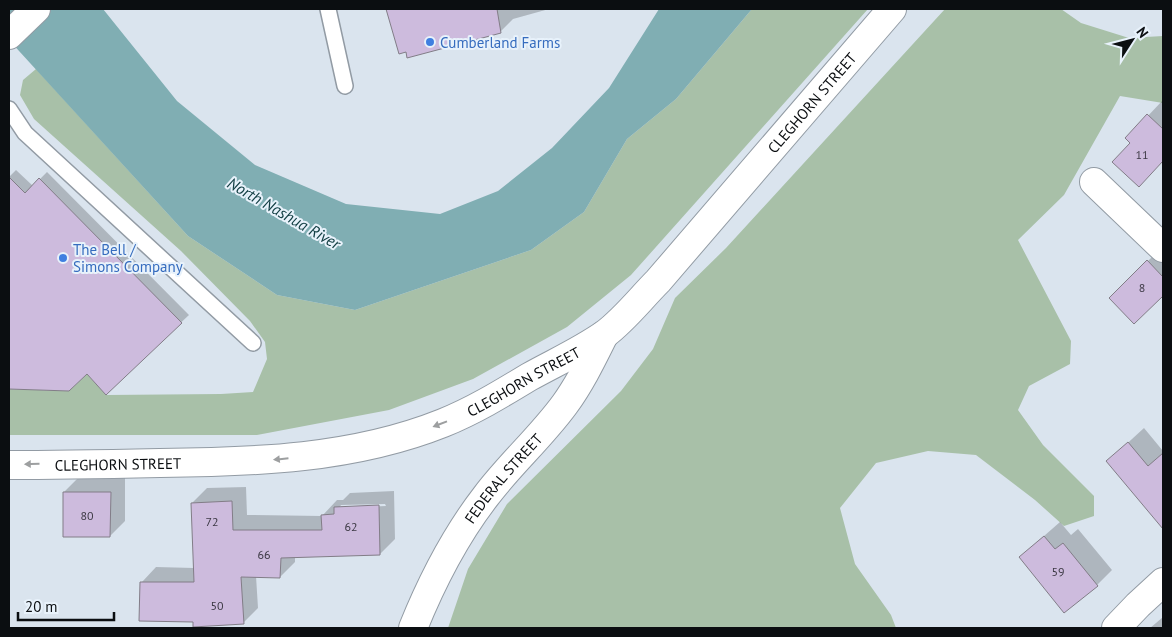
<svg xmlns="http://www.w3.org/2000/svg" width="1172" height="637" font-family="'PT Sans',sans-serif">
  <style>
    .green { fill: #a8c0a8 }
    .water { fill: #80aeb3 }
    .shadow { fill: #0003; fill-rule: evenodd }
    .building { fill: #cdbbdd; stroke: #827d87 }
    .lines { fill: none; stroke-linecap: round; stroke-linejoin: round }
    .service-casing { stroke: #929ba4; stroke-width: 18 }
    .minor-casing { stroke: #929ba4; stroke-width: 30 }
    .tertiary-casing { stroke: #929ba4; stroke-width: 30 }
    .secondary-casing { stroke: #929ba4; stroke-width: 30 }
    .service { stroke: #fff; stroke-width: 15 }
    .minor { stroke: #fff; stroke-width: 28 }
    .tertiary { stroke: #fff; stroke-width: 28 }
    .secondary { stroke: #fff; stroke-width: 28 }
    .oneway { fill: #9d9fa0 }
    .shop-dot { fill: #3f7fe0; stroke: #e8f2fb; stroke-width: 2 }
    .labels { text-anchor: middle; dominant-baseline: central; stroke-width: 4; stroke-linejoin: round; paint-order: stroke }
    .number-label { font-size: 12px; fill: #3c3944 }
    .shop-label { font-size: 15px; fill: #366cbe; stroke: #e8f2fb; text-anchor: start }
    .street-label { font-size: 15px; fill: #0b0e11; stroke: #e8f2fb }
    .water-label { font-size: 16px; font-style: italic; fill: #144045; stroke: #e8f2fb }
  </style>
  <rect width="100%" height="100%" fill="#dae4ee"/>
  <path class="green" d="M 752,9 L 868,9 L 631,275 L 567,327 L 473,379 L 389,410 L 257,435 L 9,435 L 9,389 L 69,391 L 87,374 L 106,395 L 221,394 L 253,392 L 267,359 L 265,342 L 250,321 L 181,251 L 34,119 L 20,95 L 23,80 L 36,69 L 188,236 L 277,295 L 355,310 L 531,250 L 584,212 L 627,139 L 676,99 Z
    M 945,9 L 1061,9 L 1081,23 L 1129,38 L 1163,36 L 1163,103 L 1120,96 L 1064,195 L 1018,240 L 1071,341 L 1070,364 L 1029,386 L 1018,410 L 1043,445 L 1094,496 L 1094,516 L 1064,526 L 1035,500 L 976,455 L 928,451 L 876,463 L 840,508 L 855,564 L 891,615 L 896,628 L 448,628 L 468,569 L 507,504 L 621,391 L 653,349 L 675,298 L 726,248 Z"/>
  <path class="water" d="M 9,9 L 103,9 L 177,101 L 255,165 L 346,204 L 440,214 L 498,191 L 552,148 L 609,88 L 659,9 L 752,9 L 676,99 L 627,139 L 584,212 L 531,250 L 355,310 L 277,295 L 188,236 L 9,40 Z"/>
  <path class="shadow" d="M 387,9 L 549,9 L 513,19 L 500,32 L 400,53 Z
    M 1163,100 L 1163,160 L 1153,171 L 1132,142 L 1127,138 Z
    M 16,170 L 33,186 L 47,172 L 189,315 L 106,393 L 87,373 L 68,390 L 9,387 L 9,177 Z
    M 1162,247 L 1163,294 L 1134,323 L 1111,298 Z
    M 1144,428 L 1163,451 L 1163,521 L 1160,523 L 1108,461 Z
    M 79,477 L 125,478 L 125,521 L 110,536 L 64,492 Z
    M 246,487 L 247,515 L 322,516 L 337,500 L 343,500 L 350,493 L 394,491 L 395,539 L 380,554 L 295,556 L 295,562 L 280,577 L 256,576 L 258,608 L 243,623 L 194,621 L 142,582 L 156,567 L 194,568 L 192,503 L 207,488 ZM 385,504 L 386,506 L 339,508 L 341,505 Z
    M 1060,522 L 1071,535 L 1078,529 L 1112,570 L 1097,585 L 1020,557 Z
    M 1163,617 L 1163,628 L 1150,628 L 1156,623 Z"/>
  <path class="building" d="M 386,9 L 497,9 L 501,33 L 407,58 L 406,52 L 399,54 Z
    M 1147,114 L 1163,129 L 1163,161 L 1139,187 L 1112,162 L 1130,143 L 1125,138 Z
    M 9,177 L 25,193 L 39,178 L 182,323 L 106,395 L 87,374 L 69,391 L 9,389 Z
    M 1147,260 L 1163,277 L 1163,296 L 1134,324 L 1109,298 Z
    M 1128,442 L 1148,466 L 1163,453 L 1163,529 L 1106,461 Z
    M 63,492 L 111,492 L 110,537 L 63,537 Z
    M 232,501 L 233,530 L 322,530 L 321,515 L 334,514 L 334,507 L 379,505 L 380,555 L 281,558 L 280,578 L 241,577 L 244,624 L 193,627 L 193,622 L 139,621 L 140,582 L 194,582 L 191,503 Z
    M 1044,536 L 1055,549 L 1063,543 L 1098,586 L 1064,613 L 1019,557 Z"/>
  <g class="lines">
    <g class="service-casing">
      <path id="service" d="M 328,9 L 345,86
        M 9,109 L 25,133 L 253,343"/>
    </g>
    <g class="minor-casing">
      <g id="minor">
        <path d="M 1094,182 L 1163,248"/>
        <path id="s1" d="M 9,465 C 59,465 110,464 160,463 C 255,462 353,459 443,423 C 473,411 501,394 529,377 C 554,363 581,351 605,334 C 625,319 641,298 658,281 L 892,9"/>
        <path id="s2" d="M 413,628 C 432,581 455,536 486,496 C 510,464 541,437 565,404 C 581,382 592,359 604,335"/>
      </g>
    </g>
    <g class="tertiary-casing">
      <path id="tertiary" d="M 1116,628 L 1138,605 L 1163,582"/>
    </g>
    <g class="secondary-casing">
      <path id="secondary" d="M 9,35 L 36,9"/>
    </g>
    <use href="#service" class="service"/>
    <use href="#minor" class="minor"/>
    <use href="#tertiary" class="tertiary"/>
    <use href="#secondary" class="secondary"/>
  </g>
  <defs><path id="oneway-solid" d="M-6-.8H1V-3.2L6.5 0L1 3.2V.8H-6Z" transform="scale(1.25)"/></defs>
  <g class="oneway">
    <use href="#oneway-solid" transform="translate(440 424) rotate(159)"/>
    <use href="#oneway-solid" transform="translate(281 459) rotate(174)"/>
    <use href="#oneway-solid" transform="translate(32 464) rotate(179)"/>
  </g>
  <g class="shop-dot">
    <circle cx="430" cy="42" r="5"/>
    <circle cx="63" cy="258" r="5"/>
  </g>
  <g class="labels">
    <g class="number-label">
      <text x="1142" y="154">11</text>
      <text x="1142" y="287">8</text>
      <text x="87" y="515">80</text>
      <text x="212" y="521">72</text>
      <text x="351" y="526">62</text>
      <text x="264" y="554">66</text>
      <text x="1058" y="571">59</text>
      <text x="217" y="605">50</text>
    </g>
    <g class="shop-label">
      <text x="440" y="42">Cumberland Farms</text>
      <text x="73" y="249">The Bell /<tspan x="73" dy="17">Simons Company</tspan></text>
    </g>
    <g class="street-label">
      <text stroke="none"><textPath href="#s1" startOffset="934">CLEGHORN STREET</textPath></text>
      <text stroke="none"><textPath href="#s1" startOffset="529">CLEGHORN STREET</textPath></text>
      <text stroke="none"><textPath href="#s1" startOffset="109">CLEGHORN STREET</textPath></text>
      <text stroke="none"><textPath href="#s2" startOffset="176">FEDERAL STREET</textPath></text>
    </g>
    <g class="water-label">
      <text transform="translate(284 213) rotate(30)">North Nashua River</text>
    </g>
  </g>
  <rect width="1172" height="637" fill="none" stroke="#0b0e11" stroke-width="20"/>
  <g transform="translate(1132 40) rotate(54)" stroke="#e8f2fb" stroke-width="4" paint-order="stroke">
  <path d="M0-4L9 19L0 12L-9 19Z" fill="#0b0e11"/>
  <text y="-8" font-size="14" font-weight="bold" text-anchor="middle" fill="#0b0e11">N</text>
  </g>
  <path d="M18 612v8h96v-8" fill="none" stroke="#0b0e11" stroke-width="2.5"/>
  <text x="25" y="612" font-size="15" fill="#0b0e11" stroke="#e8f2fb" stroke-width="4" paint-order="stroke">20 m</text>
</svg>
